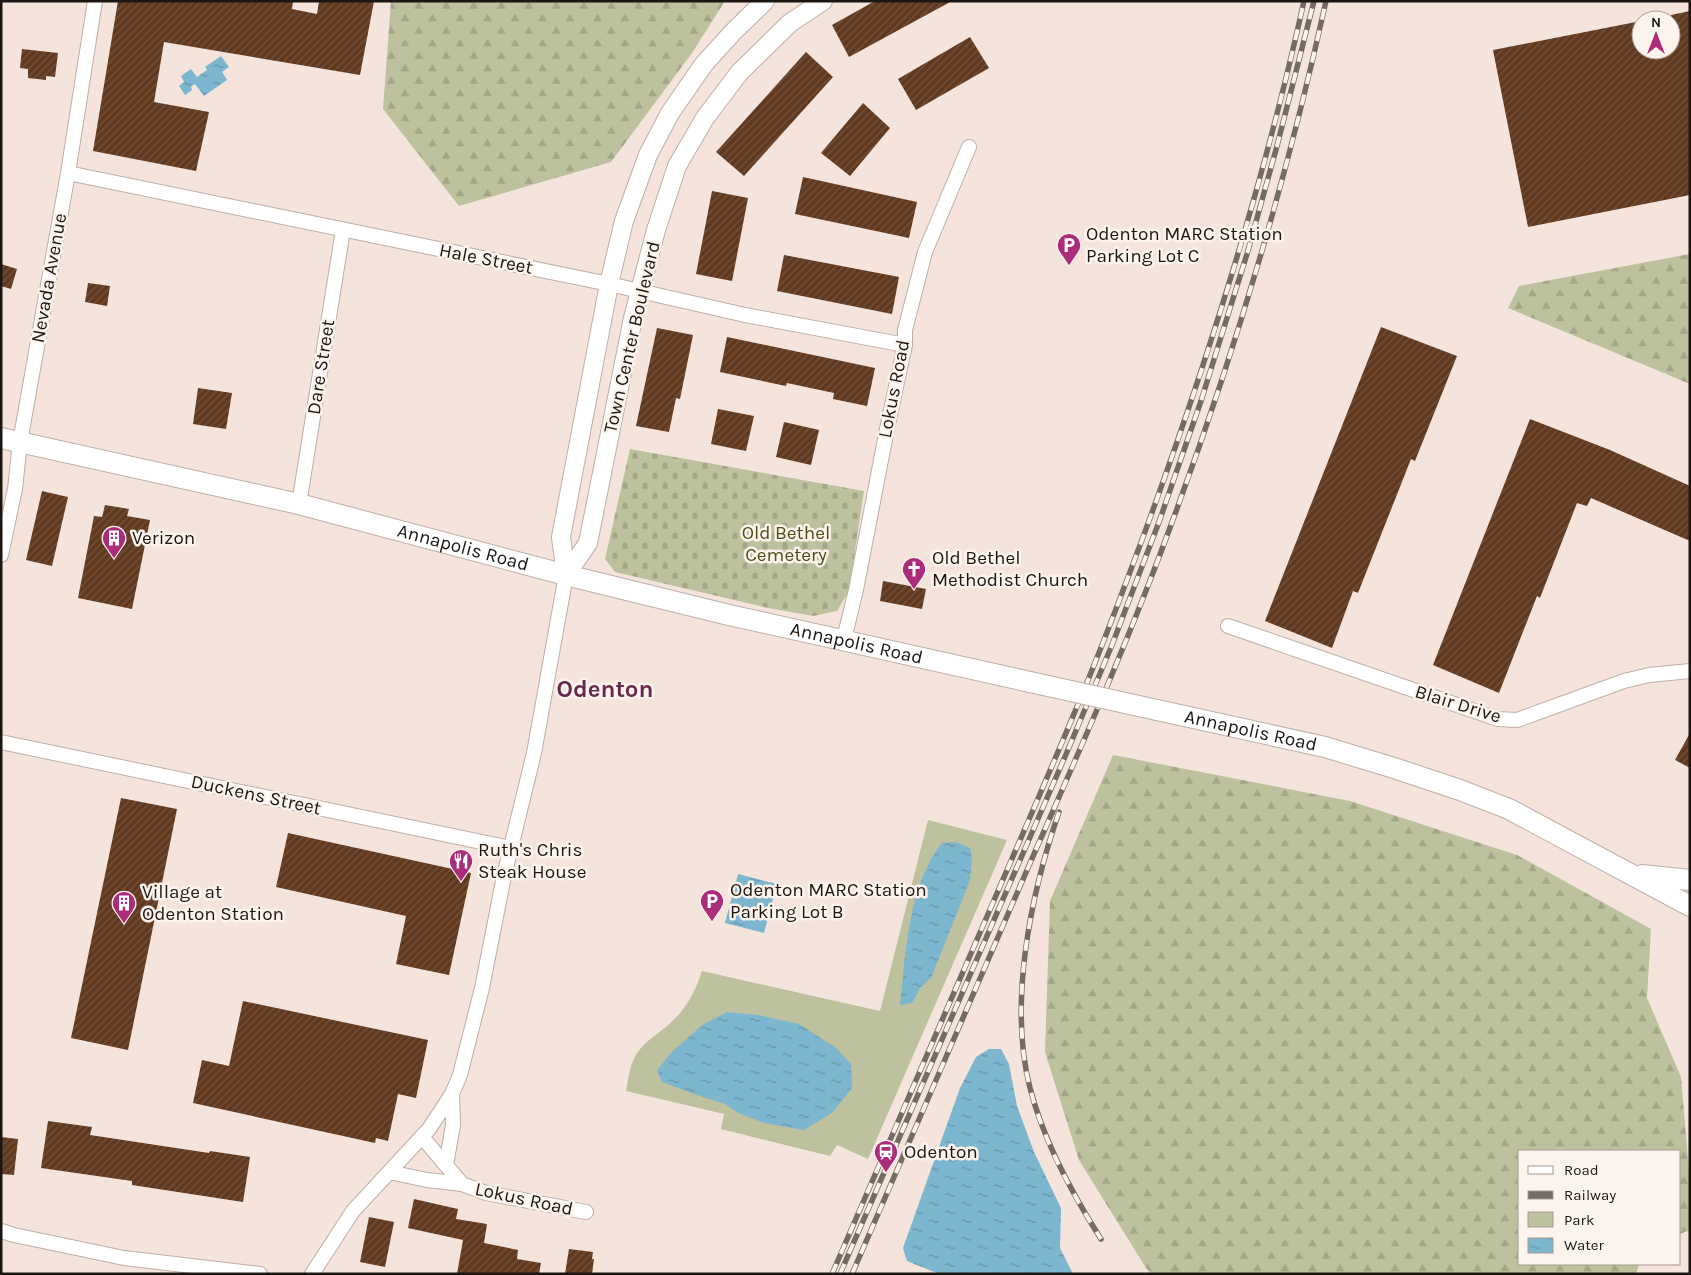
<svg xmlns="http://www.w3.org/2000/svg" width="1691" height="1275" font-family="Karla,sans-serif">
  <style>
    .forest { fill: url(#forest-firs) }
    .cemetery { fill: url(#cemetery-stones) }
    .green { fill: #bdc19d }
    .water { fill: url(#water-ripples) }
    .building { fill: url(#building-hatch) }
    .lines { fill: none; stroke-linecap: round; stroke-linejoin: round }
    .minor-casing { stroke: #bfafa6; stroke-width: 16 }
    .tertiary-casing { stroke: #bfafa6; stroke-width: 20 }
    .secondary-casing { stroke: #bfafa6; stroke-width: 22 }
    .minor { stroke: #fff; stroke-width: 14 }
    .tertiary { stroke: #fff; stroke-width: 18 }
    .secondary { stroke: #fff; stroke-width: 20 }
    .rail-casing { stroke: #756b65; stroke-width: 5.5 }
    .rail { stroke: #fdf3ed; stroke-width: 4; stroke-dasharray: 11; stroke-linecap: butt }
    .secondary-bridge-casing { stroke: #bfafa6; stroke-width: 22; stroke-linecap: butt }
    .secondary-bridge { stroke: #fff; stroke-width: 20 }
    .labels { text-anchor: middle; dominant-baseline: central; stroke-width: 5; stroke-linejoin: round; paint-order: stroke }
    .poi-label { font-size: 19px; fill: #1c1613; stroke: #fdf3ed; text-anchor: start }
    .street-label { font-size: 19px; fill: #1c1613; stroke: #fdf3ed }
    .park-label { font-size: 19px; fill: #4c5016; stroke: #fdf3ed }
    .district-label { font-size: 24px; font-weight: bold; fill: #66284c; stroke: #fdf3ed }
  </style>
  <defs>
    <pattern id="forest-firs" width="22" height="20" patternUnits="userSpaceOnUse" patternTransform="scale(1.25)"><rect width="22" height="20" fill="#bdc19d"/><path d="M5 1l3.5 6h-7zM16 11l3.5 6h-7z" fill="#a2a586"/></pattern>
    <pattern id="cemetery-stones" width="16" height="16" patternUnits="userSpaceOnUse" patternTransform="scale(1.25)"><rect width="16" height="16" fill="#bdc19d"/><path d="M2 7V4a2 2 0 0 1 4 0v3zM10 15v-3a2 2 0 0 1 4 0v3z" fill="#a2a586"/></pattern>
    <pattern id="water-ripples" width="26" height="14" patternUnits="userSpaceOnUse" patternTransform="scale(1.25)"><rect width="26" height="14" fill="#7db6cf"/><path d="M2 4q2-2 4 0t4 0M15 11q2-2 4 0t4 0" fill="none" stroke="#6693a7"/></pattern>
    <pattern id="building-hatch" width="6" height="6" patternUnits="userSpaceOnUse" patternTransform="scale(1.25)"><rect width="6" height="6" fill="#61391f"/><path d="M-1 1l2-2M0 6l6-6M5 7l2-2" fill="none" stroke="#73533e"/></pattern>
  </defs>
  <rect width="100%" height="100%" fill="#f5e4db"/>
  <path class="forest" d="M 391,1 L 725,1 L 692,53 L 611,162 L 459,206 L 383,109 Z
    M 1690,254 L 1690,384 L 1508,308 L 1519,286 Z
    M 1113,755 L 1350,801 L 1517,855 L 1651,929 L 1647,998 L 1681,1077 L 1690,1184 L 1690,1230 L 1680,1234 L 1680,1151 L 1520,1151 L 1520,1264 L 1639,1264 L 1636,1274 L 1152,1274 L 1146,1268 L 1079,1160 L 1045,1052 L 1050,901 Z"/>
  <path class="cemetery" d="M 630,449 L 864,491 L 849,591 L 837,611 L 813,616 L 768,608 L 615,572 L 605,559 Z"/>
  <path class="green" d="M 928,820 L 1007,840 L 868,1159 L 837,1145 L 830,1156 L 721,1129 L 724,1114 L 626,1091 C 628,1082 629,1070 633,1061 C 639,1045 655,1036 667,1026 C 685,1011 695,993 702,971 L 880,1011 Z"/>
  <path class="water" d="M 221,56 L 229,67 L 222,72 L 227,80 L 204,96 L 195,84 L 191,87 L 192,90 L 185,95 L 179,86 L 184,82 L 181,76 L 191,69 L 197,77 L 207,70 L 205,67 Z
    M 956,842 L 970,848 L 972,858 L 970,880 L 931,978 L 920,988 L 912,1003 L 900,1005 C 906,952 908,885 942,843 Z
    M 738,874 L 777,884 L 764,933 L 725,923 Z
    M 727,1012 L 758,1015 L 799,1024 L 836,1048 L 851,1064 L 852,1088 L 832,1113 L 804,1130 L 764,1123 L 738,1113 L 725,1104 L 697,1095 L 662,1082 L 657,1070 L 672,1052 L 702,1025 Z
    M 989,1049 L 1001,1049 L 1009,1064 L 1017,1106 L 1034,1152 L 1061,1208 L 1060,1248 L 1073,1274 L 939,1274 L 907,1261 L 903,1248 L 960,1088 L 976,1057 Z"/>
  <path class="building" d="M 118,1 L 293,1 L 292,9 L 317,14 L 319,1 L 374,1 L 360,75 L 164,42 L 154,102 L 209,112 L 196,171 L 93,151 Z
    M 875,1 L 952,1 L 849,57 L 832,25 Z
    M 1690,11 L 1690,195 L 1528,227 L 1493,50 L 1641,21 L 1641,50 L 1671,50 L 1671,15 Z
    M 970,37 L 989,68 L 916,110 L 898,79 Z
    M 22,49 L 58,53 L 55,77 L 46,76 L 46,80 L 28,78 L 28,69 L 20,68 Z
    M 806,52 L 833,77 L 744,176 L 716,152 Z
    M 863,103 L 890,128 L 850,176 L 821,153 Z
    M 803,177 L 917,202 L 909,238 L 795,214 Z
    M 712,191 L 748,198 L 732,281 L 696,274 Z
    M 784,255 L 899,277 L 892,314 L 777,291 Z
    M 1,264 L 17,269 L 11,289 L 1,286 Z
    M 88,283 L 110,286 L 107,306 L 85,302 Z
    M 1381,327 L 1457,356 L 1415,461 L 1411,459 L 1358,593 L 1353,591 L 1332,648 L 1265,621 Z
    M 657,328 L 693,335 L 680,399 L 676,398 L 669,432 L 636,426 Z
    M 727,337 L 875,368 L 867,406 L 833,399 L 834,393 L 787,383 L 786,386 L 720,372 Z
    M 198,388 L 232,393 L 226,429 L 193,424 Z
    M 718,409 L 754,416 L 746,451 L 711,444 Z
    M 1530,419 L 1610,450 L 1690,486 L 1690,541 L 1591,498 L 1587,506 L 1577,503 L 1540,598 L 1537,596 L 1499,693 L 1433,665 Z
    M 784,422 L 819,430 L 811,465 L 776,457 Z
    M 42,491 L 68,497 L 52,566 L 26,560 Z
    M 105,505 L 129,509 L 127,516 L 150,520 L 132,609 L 78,598 L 94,516 L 102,517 Z
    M 883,581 L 926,589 L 922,609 L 880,601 Z
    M 1690,733 L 1690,768 L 1675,760 Z
    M 121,798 L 177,809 L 128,1050 L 71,1038 Z
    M 288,833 L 471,873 L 449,975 L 396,964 L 406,916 L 276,887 Z
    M 243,1001 L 428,1040 L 416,1098 L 398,1094 L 388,1141 L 376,1138 L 375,1143 L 193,1103 L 202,1060 L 229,1066 Z
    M 48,1121 L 92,1127 L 90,1135 L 209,1153 L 210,1151 L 250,1157 L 243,1202 L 132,1185 L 132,1181 L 41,1168 Z
    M 1,1137 L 18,1139 L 14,1175 L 1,1174 Z
    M 414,1199 L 458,1209 L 456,1219 L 487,1224 L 484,1243 L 518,1250 L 517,1259 L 541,1263 L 539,1274 L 457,1274 L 463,1240 L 408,1228 Z
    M 369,1217 L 394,1222 L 385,1267 L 360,1262 Z
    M 569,1249 L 593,1252 L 592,1259 L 594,1259 L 592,1274 L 565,1274 Z"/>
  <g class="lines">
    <g class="minor-casing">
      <path id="minor" d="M 68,173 L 609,284 L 745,315 L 905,345
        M 299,504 L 343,230
        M 1,555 L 15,489 L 20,442 L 68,173 L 95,1
        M 1228,626 L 1486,715 L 1498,719 L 1517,720 L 1624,681 L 1649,675 L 1690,671
        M 844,639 L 856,590 L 887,429 L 905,345 L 905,330 L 925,252 L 969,147
        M 1,742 L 510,848
        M 422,1137 L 462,1184 L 486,1193 L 586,1212
        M 446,1165 L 453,1125 L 452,1094
        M 389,1172 L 427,1180 L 462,1184
        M 1,1231 L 14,1235 L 124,1258 L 260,1274
        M 312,1274 L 353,1211 L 429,1129 L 452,1094 L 460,1075 L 482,988 L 504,876 L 534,753 L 566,575"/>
    </g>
    <g class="tertiary-casing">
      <path id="tertiary" d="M 566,575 L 588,543 L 633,318 L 656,230 L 677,166 L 705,118 L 739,73 L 790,23 L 823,1
        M 566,575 L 561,537 L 609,284 L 624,221 L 648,155 L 670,113 L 704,64 L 734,31 L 765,1"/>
    </g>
    <g class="secondary-casing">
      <g id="secondary">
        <path id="s1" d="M 1,438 L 299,504 L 566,575 L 729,615 L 1030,682"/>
        <path id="s2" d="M 1157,710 L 1325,747 L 1394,768 L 1460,790 L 1509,809 L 1690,906"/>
        <path d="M 1642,875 L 1690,880"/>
      </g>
    </g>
    <use href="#minor" class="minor"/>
    <use href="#tertiary" class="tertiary"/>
    <use href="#secondary" class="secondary"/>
    <g class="rail-casing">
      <path id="rail" d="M 1059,812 C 1031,893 1008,1003 1030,1088 C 1044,1142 1071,1192 1101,1239
        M 832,1274 C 886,1149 941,1023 995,898 C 1032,812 1070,727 1104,640 C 1185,432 1256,219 1304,1
        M 840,1274 L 1067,752 L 1112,645 L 1159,522 L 1201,401 L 1247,254 L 1277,146 L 1314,1
        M 852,1274 C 913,1134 973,994 1034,854 C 1082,745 1130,637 1171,525 C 1234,355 1287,179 1326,1"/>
    </g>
    <use href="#rail" class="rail"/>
    <g class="secondary-bridge-casing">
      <path id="secondary-bridge" d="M 1030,682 L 1157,710"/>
    </g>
    <use href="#secondary-bridge" class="secondary-bridge"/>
  </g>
  <defs>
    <g id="parking-pin" transform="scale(1.25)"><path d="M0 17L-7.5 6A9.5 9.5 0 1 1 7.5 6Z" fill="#ab2c7b" stroke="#fdf3ed"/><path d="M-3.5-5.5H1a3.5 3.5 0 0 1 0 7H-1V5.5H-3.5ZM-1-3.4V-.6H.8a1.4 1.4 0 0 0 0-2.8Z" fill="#fff"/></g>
    <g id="building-pin" transform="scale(1.25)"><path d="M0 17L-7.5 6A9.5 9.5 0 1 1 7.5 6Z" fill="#ab2c7b" stroke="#fdf3ed"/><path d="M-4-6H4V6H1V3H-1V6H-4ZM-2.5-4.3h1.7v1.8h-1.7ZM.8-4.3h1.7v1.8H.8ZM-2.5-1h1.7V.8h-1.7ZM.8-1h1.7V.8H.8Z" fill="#fff"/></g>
    <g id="church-pin" transform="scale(1.25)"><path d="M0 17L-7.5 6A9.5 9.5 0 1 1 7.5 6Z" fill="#ab2c7b" stroke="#fdf3ed"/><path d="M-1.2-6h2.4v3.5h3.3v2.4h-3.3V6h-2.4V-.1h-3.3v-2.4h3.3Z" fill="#fff"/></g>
    <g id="restaurant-pin" transform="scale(1.25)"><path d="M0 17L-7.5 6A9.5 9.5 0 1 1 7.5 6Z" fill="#ab2c7b" stroke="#fdf3ed"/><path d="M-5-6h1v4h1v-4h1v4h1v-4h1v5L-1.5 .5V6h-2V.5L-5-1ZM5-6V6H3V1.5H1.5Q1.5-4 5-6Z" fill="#fff"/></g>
    <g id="station-pin" transform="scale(1.25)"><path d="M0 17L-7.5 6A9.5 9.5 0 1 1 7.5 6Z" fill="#ab2c7b" stroke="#fdf3ed"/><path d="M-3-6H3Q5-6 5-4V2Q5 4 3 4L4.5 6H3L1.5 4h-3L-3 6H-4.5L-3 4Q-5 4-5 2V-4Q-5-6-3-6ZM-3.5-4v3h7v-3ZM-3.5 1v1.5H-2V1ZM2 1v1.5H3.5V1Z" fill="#fff"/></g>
  </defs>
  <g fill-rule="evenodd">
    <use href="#parking-pin" x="1069" y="245"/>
    <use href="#building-pin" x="114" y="538"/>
    <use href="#church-pin" x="914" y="569"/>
    <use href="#restaurant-pin" x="461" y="861"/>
    <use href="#parking-pin" x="712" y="901"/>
    <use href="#building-pin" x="124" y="903"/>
    <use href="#station-pin" x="886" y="1152"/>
  </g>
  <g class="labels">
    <g class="poi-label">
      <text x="1086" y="234">Odenton MARC Station<tspan x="1086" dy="22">Parking Lot C</tspan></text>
      <text x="132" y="538">Verizon</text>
      <text x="932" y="558">Old Bethel<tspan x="932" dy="22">Methodist Church</tspan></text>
      <text x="478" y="850">Ruth's Chris<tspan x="478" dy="22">Steak House</tspan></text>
      <text x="730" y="890">Odenton MARC Station<tspan x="730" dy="22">Parking Lot B</tspan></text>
      <text x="142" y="892">Village at<tspan x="142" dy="22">Odenton Station</tspan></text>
      <text x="904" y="1152">Odenton</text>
    </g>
    <g class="street-label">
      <text transform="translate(486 259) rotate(11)">Hale Street</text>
      <text transform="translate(49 278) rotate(-80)">Nevada Avenue</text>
      <text transform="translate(632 337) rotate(-77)">Town Center Boulevard</text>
      <text transform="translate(321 367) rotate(-81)">Dare Street</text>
      <text transform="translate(894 389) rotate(-79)">Lokus Road</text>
      <text stroke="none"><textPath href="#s1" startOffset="475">Annapolis Road</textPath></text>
      <text stroke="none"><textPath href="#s1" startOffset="880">Annapolis Road</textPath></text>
      <text transform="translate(1458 704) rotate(17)">Blair Drive</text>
      <text stroke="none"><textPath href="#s2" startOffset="96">Annapolis Road</textPath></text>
      <text transform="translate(256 795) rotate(12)">Duckens Street</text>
      <text transform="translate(524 1199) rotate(12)">Lokus Road</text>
    </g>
    <g class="park-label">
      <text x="786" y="533">Old Bethel<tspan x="786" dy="22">Cemetery</tspan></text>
    </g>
    <g class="district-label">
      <text x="605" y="689">Odenton</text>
    </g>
  </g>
  <rect width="1691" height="1275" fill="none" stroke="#1c1613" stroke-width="5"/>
  <rect x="1518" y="1150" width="162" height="115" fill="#fdf3ed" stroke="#a39b96"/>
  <rect x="1528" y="1166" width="25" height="8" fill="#ffffff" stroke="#a39b96"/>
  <text x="1564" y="1175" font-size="15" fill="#1c1613">Road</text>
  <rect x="1528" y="1191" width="25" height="8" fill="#756b65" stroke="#a39b96"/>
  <text x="1564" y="1200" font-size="15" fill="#1c1613">Railway</text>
  <rect x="1528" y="1212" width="25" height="15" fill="#bdc19d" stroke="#a39b96"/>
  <text x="1564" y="1225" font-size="15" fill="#1c1613">Park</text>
  <rect x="1528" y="1238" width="25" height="15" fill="url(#water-ripples)" stroke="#a39b96"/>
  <text x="1564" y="1250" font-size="15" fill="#1c1613">Water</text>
  <g transform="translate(1656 35)"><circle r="24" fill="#fdf3ed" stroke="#a39b96"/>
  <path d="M0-4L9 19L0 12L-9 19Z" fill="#ab2c7b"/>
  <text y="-8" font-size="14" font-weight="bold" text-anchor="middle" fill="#1c1613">N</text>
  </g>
</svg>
